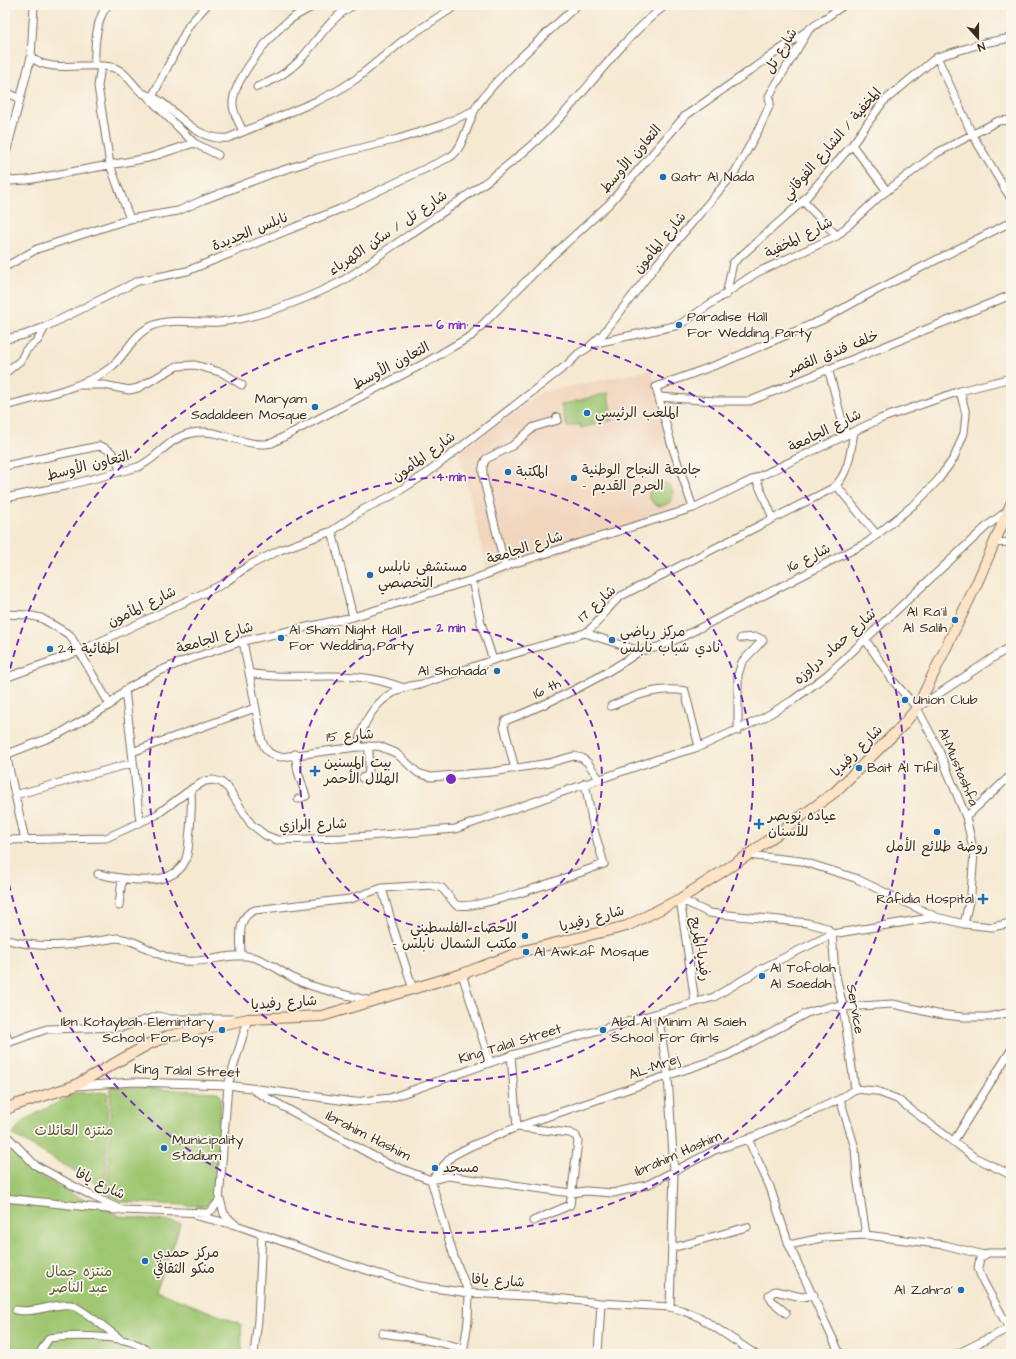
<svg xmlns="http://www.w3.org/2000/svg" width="1016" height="1359" font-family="'Architects Daughter','Playpen Sans Arabic',sans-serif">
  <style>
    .built { fill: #f1d5bd }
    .green { fill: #9fc772; stroke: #6d7848 }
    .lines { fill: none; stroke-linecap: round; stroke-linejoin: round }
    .minor-casing { stroke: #7c6d5d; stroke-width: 9 }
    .secondary-casing { stroke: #7c6d5d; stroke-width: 12 }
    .minor { stroke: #fff; stroke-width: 7 }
    .secondary { stroke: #fee4c6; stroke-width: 10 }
    .ring { fill: none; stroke: #7b2cbf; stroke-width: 2; stroke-dasharray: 7 5 }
    .poi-dot { fill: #1f6fb2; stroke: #fbf7ec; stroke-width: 1.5 }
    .labels { text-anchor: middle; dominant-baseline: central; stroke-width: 3.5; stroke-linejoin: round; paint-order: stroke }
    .street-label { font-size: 14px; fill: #3b2a1e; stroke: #fbf7ec }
    .poi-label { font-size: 14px; fill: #3b2a1e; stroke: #fbf7ec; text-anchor: start }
    .park-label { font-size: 14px; fill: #595937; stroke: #fbf7ec }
    .centre { fill: #7b2cbf; stroke: #fbf7ec; stroke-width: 2 }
    .ring-label { font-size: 12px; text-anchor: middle; font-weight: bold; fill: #7b2cbf; stroke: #fbf7ec; stroke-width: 3.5; stroke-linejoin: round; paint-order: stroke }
  </style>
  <rect width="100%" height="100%" fill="#fbf7ec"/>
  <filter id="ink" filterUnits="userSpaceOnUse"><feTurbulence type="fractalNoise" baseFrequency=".025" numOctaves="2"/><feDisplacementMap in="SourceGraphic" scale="8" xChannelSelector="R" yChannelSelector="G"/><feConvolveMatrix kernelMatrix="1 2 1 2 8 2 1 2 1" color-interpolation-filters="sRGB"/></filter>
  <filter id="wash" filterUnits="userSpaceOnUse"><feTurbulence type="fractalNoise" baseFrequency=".012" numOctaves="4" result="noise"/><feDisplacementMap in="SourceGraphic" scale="16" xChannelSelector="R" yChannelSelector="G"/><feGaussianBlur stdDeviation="0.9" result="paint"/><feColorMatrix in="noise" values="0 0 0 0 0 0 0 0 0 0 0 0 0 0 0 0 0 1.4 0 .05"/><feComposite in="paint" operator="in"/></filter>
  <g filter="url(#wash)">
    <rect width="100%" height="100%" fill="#f5e9d2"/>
    <path class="built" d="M 651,370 L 691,504 L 490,580 L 459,452 L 541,392 Z"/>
    <path class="green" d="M 608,393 L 612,420 L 581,428 L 580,424 L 567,427 L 561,405 Z
      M649 494a12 12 0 1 1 24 0a12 12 0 1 1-24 0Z
      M 111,1087 L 217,1092 L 221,1097 L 217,1200 L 210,1200 L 207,1205 L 203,1206 L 123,1202 L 108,1195 Z
      M 108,1092 L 106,1189 L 13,1135 L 24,1120 L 76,1093 Z
      M 5,1145 L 37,1174 L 72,1194 L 120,1216 L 180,1223 L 176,1238 L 156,1291 L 241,1324 L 242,1354 L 5,1354 Z"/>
  </g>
  <g filter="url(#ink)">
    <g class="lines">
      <g class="minor-casing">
        <path id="minor" d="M 31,57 C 49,74 86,62 111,67 C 125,70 131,83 141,92 C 147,96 154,97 160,101 C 182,117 198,141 228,138 L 317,101 L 337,91 L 356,79 L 405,39 L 457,5
          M 937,57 L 972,134 L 1011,199
          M 95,66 C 94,49 96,17 108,5
          M 101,66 L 98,86 L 110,165 L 130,219
          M 257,87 C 273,81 289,72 301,59 C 318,40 330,17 354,5
          M 5,92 L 19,98
          M 148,97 L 194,143 L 218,155
          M 152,97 L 189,25 L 207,5
          M 243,132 C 240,123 232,113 233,103 C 233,81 269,36 287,22 C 295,15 306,10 316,5
          M 852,145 L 887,191
          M 5,157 L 31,57 L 34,5
          M 5,176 L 11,181 L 27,180 L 148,158 L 194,143
          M 803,201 L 837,236
          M 5,267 L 37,249 L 130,219 L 178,211 L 203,200 L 271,174 L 317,159 L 398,139 L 442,125 L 475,110
          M 726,295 L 733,263 L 803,201 L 852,145 L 883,102 L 937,57 L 984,43 L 1011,38
          M 5,339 L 24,335 L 45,327 L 138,281 L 187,271 L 340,209 L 450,157 C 464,149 468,119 478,104 C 503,70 546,35 577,5
          M 596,343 L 679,325 L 756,273 L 837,236 L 880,196 L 937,153 L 998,121 L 1011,120
          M 828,368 L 846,435
          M 5,373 L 21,360 L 26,350 L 38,340 L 45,327
          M 79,385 L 104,385 L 129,390 L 138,388 L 177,366 L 195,365 L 223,373 L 242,385
          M 659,397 L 715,401 L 750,401 L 1011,295
          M 5,406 C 35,398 86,387 110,368 C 126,356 132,334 152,326 C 172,317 198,324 219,322 C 257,318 296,303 330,287 C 355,276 374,258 397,243 C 452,206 509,170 556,122 C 593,84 623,37 666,5
          M 5,466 L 99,446 C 113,449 118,459 120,472
          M 756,479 L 773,518
          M 836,485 L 877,535
          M 5,498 L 65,486 L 138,467 C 159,458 167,438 192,433 C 220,427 245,449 272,443 L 425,363 L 471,336 L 540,267 L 609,204 L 685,116 L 844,5
          M 693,508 L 671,443 L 656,387 L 724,362 L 824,319 L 869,294 L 1011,222
          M 332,531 L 353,617
          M 993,543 L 1011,542
          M 505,567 L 484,481 C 483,473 481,467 486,459 L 512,446 L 534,427 L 558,420 L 557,417
          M 472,580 L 481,623 L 493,660
          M 5,614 L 27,615 L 41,618 L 70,635 L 110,705
          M 585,633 L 640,651 L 658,647 L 682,637 L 868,542 L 917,502 L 938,480 L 954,458 L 964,433 L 966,414 L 960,391
          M 865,639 L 894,682 L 917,708 L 938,748 L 966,817 L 974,853 L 971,893 L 964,924
          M 243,641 L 262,741 C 265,751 271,756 281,757 L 357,747 L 379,746 L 396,753 L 418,773 L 431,777 L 492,772 L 549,763 L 574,756 L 582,758 L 588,763 L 599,779
          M 249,673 C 291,681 335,671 377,680 C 386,682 395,685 404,688
          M 5,678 L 80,651 L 223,584 L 248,566 L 280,550 L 332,531 L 364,509 L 391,496 L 426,474 L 568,364 L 578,354 L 589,347 L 603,334 L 657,264 L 735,172 L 759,129 L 770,104 L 769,96 L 810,28
          M 125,690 L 140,822
          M 611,706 C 634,696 659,686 685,691 L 699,747
          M 917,708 L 1011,646
          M 738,731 L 738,675 L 742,662 L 763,640 L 757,637 L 741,638
          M 357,747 C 365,713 384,688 422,684 L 496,659 L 585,633 C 600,624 607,606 621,596 L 833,488 C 849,475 851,450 854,431
          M 132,752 L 255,708
          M 6,754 L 25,840
          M 295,754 L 298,772 L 306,796 L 298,799
          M 5,755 L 59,734 L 110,705 L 125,690 L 157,672 L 184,661 L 243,641 L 353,617 L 472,580 L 512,564 L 693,508 L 880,419 L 960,391 L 1011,378
          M 515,769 L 504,726 L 505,721 C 552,702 599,680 640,651
          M 362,778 L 367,776 L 369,771 L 369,746
          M 15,795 L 133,763
          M 966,817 L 1011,775
          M 5,840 L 106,838 L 156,815 L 193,788 L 205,781 L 213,780 L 221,782 L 228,788 L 251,824 L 265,835 L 277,840 L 342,838 L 455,829 L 658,759 L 699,747 L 763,718 L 793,700 L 827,675 L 987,526 L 1007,511
          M 748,855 L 801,861 L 855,878 L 936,917 L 964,924 L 992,927 L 1011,923
          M 98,874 C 121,879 170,889 184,863 C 190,852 188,841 190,830 C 191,816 192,804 191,790
          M 382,888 L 392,924 L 413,989
          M 680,899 L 709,913 L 808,923 L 827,928 L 832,934 L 835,972 L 843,1007 L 855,1089
          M 680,899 L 695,1002
          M 119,906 L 122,879
          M 5,939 C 44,951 78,944 117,938 C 139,940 155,956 177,960 C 203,965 229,952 252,957 C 270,961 284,975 301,982 C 323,991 348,995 371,1001
          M 241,956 C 241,939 236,917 255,910 L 350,899 L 382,888 L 431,885 L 442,888 L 456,905 C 480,911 577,873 604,864 L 594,830 L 585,783
          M 462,974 L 490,1062
          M 658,1014 L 668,1076 L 674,1171 L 670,1307
          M 5,1031 L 9,1042
          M 5,1044 L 47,1029 L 123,1027 L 158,1016 L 170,1019 L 232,1019
          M 511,1055 L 517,1127 L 570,1133 L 576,1136 L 578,1141 L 570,1205 L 533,1221
          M 77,1086 L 133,1082 L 228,1085 L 354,1102 L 390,1098 L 515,1054 L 714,997 L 763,968 L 832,934 L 936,917
          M 251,1089 L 388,1164 L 431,1180 L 448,1176 L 571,1193 L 586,1191 L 613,1193 L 647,1185 L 715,1150 L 748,1139 L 814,1111 L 840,1099 L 855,1089 L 876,1091 L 897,1099 L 974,1157 L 1011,1175
          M 840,1099 L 855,1148 L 857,1176 L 866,1235
          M 5,1134 L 35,1165 L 92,1196 L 122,1210 L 207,1213 L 212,1210 L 219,1201 L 228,1085 L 248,1019 L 244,1019
          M 748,1139 L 770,1187 L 789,1245 L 840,1354
          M 953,1142 L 1011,1050
          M 5,1198 L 116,1210
          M 197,1216 L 236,1225 L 224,1214 L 220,1199
          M 236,1225 L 346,1264 L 420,1286 L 469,1293 L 546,1297 L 601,1303 L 670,1307 L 681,1310 L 701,1318 L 755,1354
          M 789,1245 L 826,1237 L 866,1235 L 945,1245 L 984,1255
          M 672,1248 L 747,1227
          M 1011,1253 L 988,1253 L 980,1258 L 978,1268 L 983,1281 L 1011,1332
          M 16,1310 C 35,1314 52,1303 71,1305 C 77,1305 112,1333 119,1338
          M 786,1313 L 772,1301 L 769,1295 L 775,1291 L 802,1297 L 814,1295
          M 382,1333 C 410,1337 438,1341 464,1349
          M 39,1354 L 49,1338 C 70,1335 119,1335 138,1345 C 143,1347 147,1351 151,1354
          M 254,1354 L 258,1320 L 262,1234
          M 463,1354 L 468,1321 L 469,1293 L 454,1257 L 431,1180 L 452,1156 L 471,1146 L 517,1127 L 728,1055 L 807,1013 L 831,1006 L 843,1007 L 893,1004 L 937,1014 L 962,1017 L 989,1017 L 1011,1012
          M 598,1354 L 601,1303
          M 957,1354 L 1011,1327"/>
      </g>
      <g class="secondary-casing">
        <path id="secondary" d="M 5,1110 L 15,1105 L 74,1086 L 149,1044 L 168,1036 L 248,1019 L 322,1016 L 462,974 L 523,951 L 627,926 L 680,899 L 748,855 L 835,792 L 902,726 L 917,708 L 977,583 L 1011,504"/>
      </g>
      <use href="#minor" class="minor"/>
      <use href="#secondary" class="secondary"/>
    </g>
  </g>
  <g class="ring">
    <circle cx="451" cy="779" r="151"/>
    <circle cx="451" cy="779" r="302"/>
    <path d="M5 692A454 454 0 1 1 5 866"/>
  </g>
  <g class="poi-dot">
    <circle cx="663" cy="177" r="4"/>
    <circle cx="679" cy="325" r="4"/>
    <circle cx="315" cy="407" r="4"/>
    <circle cx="587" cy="413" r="4"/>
    <circle cx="508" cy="472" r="4"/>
    <circle cx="574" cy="478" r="4"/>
    <circle cx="370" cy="575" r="4"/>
    <circle cx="955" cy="620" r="4"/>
    <circle cx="281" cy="638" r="4"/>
    <circle cx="612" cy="640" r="4"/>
    <circle cx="50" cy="649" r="4"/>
    <circle cx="497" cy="671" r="4"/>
    <circle cx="905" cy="700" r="4"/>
    <circle cx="859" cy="768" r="4"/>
    <path d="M313 765h4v4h4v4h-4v4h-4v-4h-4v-4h4z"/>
    <path d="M757 818h4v4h4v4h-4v4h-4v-4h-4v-4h4z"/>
    <circle cx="937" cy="832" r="4"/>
    <path d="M981 893h4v4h4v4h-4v4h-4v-4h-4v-4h4z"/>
    <circle cx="525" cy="936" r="4"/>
    <circle cx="526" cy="952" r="4"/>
    <circle cx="762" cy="976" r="4"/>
    <circle cx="222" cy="1030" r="4"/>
    <circle cx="603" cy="1030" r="4"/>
    <circle cx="164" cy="1148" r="4"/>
    <circle cx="435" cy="1168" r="4"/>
    <circle cx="145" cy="1261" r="4"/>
    <circle cx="961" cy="1290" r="4"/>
  </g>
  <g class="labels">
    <g class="street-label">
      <text transform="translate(781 51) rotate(-59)">شارع تل</text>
      <text transform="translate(832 144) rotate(-49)">المخفية / الشارع الفوقاني</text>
      <text transform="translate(631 159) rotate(-49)">التعاون الأوسط</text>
      <text transform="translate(250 232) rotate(-22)">نابلس الجديدة</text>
      <text transform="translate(388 233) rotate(-34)">شارع تل / سكن الكهرباء</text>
      <text transform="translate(799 238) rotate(-27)">شارع المخفية</text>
      <text transform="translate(660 243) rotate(-51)">شارع المأمون</text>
      <text transform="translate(833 353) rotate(-22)">خلف فندق القصر</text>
      <text transform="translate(391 366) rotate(-28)">التعاون الأوسط</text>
      <text transform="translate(825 431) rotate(-26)">شارع الجامعة</text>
      <text transform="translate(424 457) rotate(-36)">شارع المأمون</text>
      <text transform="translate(88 466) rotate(-14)">التعاون الأوسط</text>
      <text transform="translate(525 548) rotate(-18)">شارع الجامعة</text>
      <text transform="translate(809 558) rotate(-27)">شارع 16</text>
      <text transform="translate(597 604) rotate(-43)">شارع 17</text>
      <text transform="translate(142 607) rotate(-26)">شارع المأمون</text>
      <text transform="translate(215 638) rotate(-17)">شارع الجامعة</text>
      <text transform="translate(835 647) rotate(-42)">شارع حماد دراوزه</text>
      <text transform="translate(547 689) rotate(-26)">16 th</text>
      <text transform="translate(350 736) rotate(-4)">شارع 15</text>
      <text transform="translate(857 751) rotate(-45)">شارع رفيديا</text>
      <text transform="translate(958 767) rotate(67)">Al-Mustashfa</text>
      <text transform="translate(313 825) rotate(-2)">شارع الرازي</text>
      <text transform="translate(592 919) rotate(-15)">شارع رفيديا</text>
      <text transform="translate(700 949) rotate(81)">رفيديا-المريج</text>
      <text transform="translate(284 1003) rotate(-4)">شارع رفيديا</text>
      <text transform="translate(855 1009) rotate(80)">Service</text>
      <text transform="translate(510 1044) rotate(-17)">King Talal Street</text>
      <text transform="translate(654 1067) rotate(-19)">AL-Mrej</text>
      <text transform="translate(187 1071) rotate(2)">King Talal Street</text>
      <text transform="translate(368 1136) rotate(27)">Ibrahim Hashim</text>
      <text transform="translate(678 1154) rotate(-24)">Ibrahim Hashim</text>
      <text transform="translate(100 1184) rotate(26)">شارع يافا</text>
      <text transform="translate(498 1281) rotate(4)">شارع يافا</text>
    </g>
    <g class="poi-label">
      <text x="671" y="177">Qatr Al Nada</text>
      <text x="687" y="317">Paradise Hall<tspan x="687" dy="16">For Wedding Party</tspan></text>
      <text x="307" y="399" text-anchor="end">Maryam<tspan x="307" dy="16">Sadaldeen Mosque</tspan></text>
      <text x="595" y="413">الملعب الرئيسي</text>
      <text x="582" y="470">جامعة النجاح الوطنية<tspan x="582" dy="16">- الحرم القديم</tspan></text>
      <text x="516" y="472">المكتبة</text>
      <text x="378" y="567">مستشفى نابلس<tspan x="378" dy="16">التخصصي</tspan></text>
      <text x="947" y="612" text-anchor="end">Al Ra'il<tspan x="947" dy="16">Al Salih</tspan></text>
      <text x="289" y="630">Al Sham Night Hall<tspan x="289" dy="16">For Wedding Party</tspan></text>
      <text x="620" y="632">مركز رياضي<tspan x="620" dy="16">نادي شباب نابلس</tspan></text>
      <text x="58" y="649">اطفائية 24</text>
      <text x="489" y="671" text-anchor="end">Al Shohada'</text>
      <text x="913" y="700">Union Club</text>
      <text x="324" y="763">بيت المسنين<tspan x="324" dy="16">الهلال الأحمر</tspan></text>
      <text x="867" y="768">Bait Al Tifil</text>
      <text x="768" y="816">عياده نويصر<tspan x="768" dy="16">للأسنان</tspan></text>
      <text x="937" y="847" text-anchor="middle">روضة طلائع الأمل</text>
      <text x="974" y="899" text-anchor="end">Rafidia Hospital</text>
      <text x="517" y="928" text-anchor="end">الاحصاء الفلسطيني<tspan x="517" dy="16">- مكتب الشمال نابلس</tspan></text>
      <text x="534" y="952">Al Awkaf Mosque</text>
      <text x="770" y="968">Al Tofolah<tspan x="770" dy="16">Al Saedah</tspan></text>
      <text x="214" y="1022" text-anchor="end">Ibn Kotaybah Elemintary<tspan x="214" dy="16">School For Boys</tspan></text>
      <text x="611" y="1022">Abd Al Minim Al Saieh<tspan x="611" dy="16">School For Girls</tspan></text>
      <text x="172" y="1140">Municipality<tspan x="172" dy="16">Stadium</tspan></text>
      <text x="443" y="1168">مسجد</text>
      <text x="153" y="1253">مركز حمدي<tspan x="153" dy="16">منكو الثقافي</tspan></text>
      <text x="953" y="1290" text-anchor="end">Al Zahra'</text>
    </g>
    <g class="park-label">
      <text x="74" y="1131">منتزه العائلات</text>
      <text x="79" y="1272">منتزه جمال<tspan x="79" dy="16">عبد الناصر</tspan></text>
    </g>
  </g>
  <circle cx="451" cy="779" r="6" class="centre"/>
  <g class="ring-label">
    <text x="451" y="329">6 min</text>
    <text x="451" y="481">4 min</text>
    <text x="451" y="632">2 min</text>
  </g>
  <rect width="1016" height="1359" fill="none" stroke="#fbf7ec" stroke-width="20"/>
  <g transform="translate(978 38) rotate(159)" stroke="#fbf7ec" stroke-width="3" paint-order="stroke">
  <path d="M0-3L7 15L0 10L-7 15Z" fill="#3b2a1e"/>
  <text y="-6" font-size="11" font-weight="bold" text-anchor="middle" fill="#3b2a1e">N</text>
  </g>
</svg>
